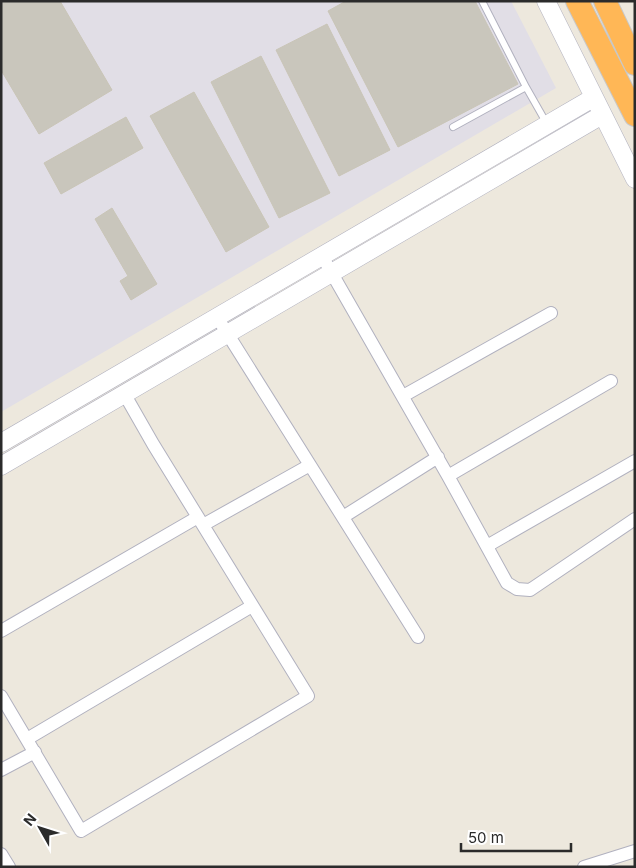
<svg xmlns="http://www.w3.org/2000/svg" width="636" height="868" font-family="Inter,sans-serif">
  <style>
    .industrial { fill: #e1dee6 }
    .building { fill: #c9c6bc; stroke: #c9c5b7 }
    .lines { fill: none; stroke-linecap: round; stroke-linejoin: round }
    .lane-casing { stroke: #b1b1bf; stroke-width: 8 }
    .street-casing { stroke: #b1b1bf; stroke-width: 14 }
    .secondary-casing { stroke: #b1b1bf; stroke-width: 19 }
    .highway-casing { stroke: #c8c8c8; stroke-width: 24 }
    .lane { stroke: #fff; stroke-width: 6 }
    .street { stroke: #fff; stroke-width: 12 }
    .secondary { stroke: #fff; stroke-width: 18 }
    .highway { stroke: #ffb756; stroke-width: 22 }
  </style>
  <rect width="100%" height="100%" fill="#ede8dd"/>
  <path class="industrial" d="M 1,1 L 511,1 L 556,88 L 1,412 Z"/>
  <path class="building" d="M 1,1 L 60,1 L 112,90 L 39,134 L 1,70 Z
    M 346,1 L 475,1 L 518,84 L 398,147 L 328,11 Z
    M 327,24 L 390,150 L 339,176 L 276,50 Z
    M 261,56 L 330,193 L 279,218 L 211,82 Z
    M 194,92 L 269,227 L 226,252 L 150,116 Z
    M 126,117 L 143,148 L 61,194 L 44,163 Z
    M 112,208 L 157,284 L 131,300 L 120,281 L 128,276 L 95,219 Z"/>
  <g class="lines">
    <g class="lane-casing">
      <path id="lane" d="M 482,1 L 526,87 L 547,124
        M 453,127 L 526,87"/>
    </g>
    <g class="street-casing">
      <path id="street" d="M 322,256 L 448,476 L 507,583 L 517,589 L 530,590 L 635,519
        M 217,317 L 418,637
        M 403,396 L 551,313
        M 448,476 L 611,381
        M 343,517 L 438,457
        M 203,525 L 310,465
        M 487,546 L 635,461
        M 1,631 L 198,517
        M 1,696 L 81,831 L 308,696 L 153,444 L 125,395
        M 27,739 L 252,606
        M 1,770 L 35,752
        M 1,854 L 9,867
        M 584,867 L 635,851"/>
    </g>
    <g class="secondary-casing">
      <path id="secondary" d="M 546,1 L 635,179
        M 1,443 L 593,98
        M 1,466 L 602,115"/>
    </g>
    <g class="highway-casing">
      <path id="highway" d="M 577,1 L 635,115
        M 605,1 L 635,64"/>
    </g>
    <use href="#lane" class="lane"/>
    <use href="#street" class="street"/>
    <use href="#secondary" class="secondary"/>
    <use href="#highway" class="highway"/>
  </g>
  <rect width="636" height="868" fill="none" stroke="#2b2b2b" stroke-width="5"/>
  <g transform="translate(40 828) rotate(309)" stroke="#ffffff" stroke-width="4" paint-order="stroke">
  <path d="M0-4L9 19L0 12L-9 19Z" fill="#2b2b2b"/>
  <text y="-8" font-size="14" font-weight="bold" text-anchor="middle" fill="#2b2b2b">N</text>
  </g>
  <path d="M461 843v8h110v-8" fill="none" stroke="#2b2b2b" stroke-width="2.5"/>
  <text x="468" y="843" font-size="15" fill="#2b2b2b" stroke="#ffffff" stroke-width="4" paint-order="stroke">50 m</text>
</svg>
